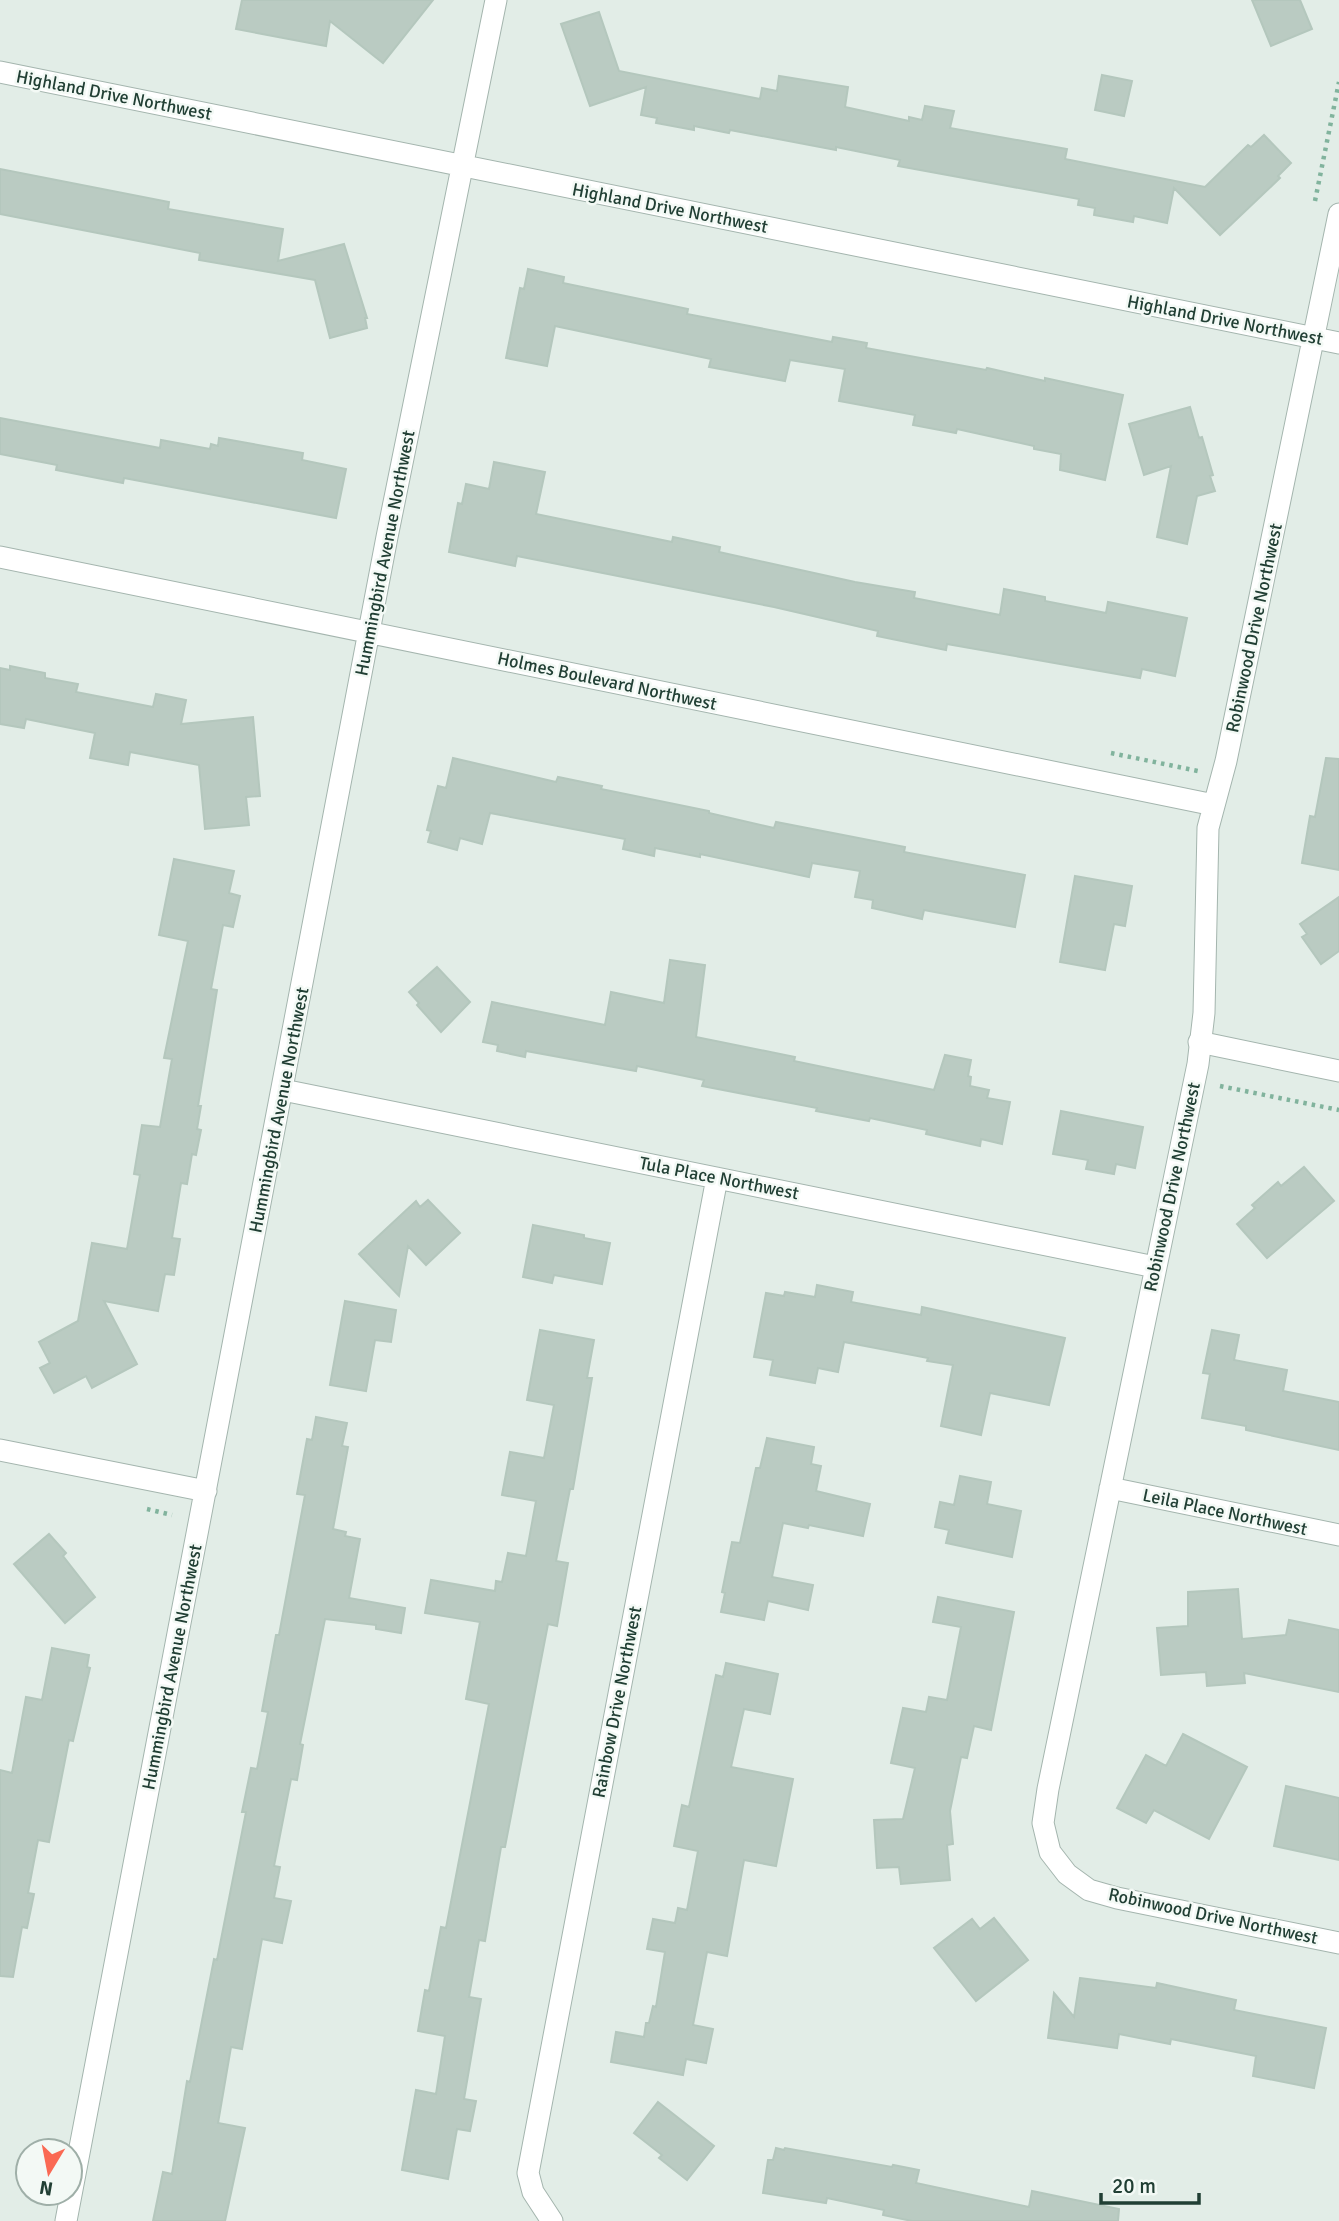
<svg xmlns="http://www.w3.org/2000/svg" width="1339" height="2221" font-family="Signika,sans-serif">
  <style>
    .building { fill: #bacbc2; stroke: #b4c7bd; stroke-width: 2 }
    .lines { fill: none; stroke-linecap: round; stroke-linejoin: round }
    .minor-casing { stroke: #a4b5ae; stroke-width: 23 }
    .tertiary-casing { stroke: #a4b5ae; stroke-width: 23 }
    .path { stroke: #81b39d; stroke-width: 4.5; stroke-dasharray: 3.5 5; stroke-linecap: butt }
    .minor { stroke: #fff; stroke-width: 21 }
    .tertiary { stroke: #fff; stroke-width: 21 }
    .labels { text-anchor: middle; dominant-baseline: central; stroke-width: 5; stroke-linejoin: round; paint-order: stroke }
    .street-label { font-size: 18px; fill: #213f34; stroke: #f3f9f5 }
  </style>
  <rect width="100%" height="100%" fill="#e2ede7"/>
  <path class="building" d="M 242,0 L 433,0 L 383,63 L 330,21 L 326,46 L 236,29 Z
    M 1252,0 L 1300,0 L 1312,29 L 1271,46 Z
    M 599,12 L 619,71 L 760,99 L 762,88 L 777,91 L 779,76 L 848,87 L 845,107 L 909,121 L 909,117 L 922,120 L 925,106 L 954,111 L 950,128 L 1067,149 L 1065,159 L 1205,187 L 1248,145 L 1251,147 L 1264,135 L 1291,163 L 1278,176 L 1280,178 L 1220,235 L 1174,188 L 1167,223 L 1134,216 L 1133,222 L 1094,215 L 1095,208 L 1078,205 L 1079,199 L 898,166 L 900,160 L 836,147 L 836,150 L 730,130 L 729,133 L 694,126 L 694,130 L 656,123 L 657,118 L 641,115 L 646,87 L 590,106 L 561,24 Z
    M 1102,75 L 1132,81 L 1124,116 L 1095,110 Z
    M 0,169 L 169,202 L 168,209 L 283,229 L 278,261 L 344,244 L 367,318 L 365,318 L 367,328 L 330,338 L 315,280 L 199,260 L 200,253 L 0,214 Z
    M 528,269 L 564,277 L 563,283 L 688,309 L 687,314 L 832,342 L 833,337 L 867,343 L 866,348 L 986,370 L 987,368 L 1045,381 L 1045,378 L 1123,395 L 1105,480 L 1060,470 L 1061,454 L 1034,449 L 1034,446 L 957,429 L 956,433 L 913,425 L 915,415 L 839,401 L 845,369 L 790,360 L 785,381 L 709,367 L 711,359 L 555,326 L 547,366 L 506,358 L 520,288 L 524,289 Z
    M 1190,407 L 1199,438 L 1202,437 L 1213,475 L 1210,476 L 1215,491 L 1197,496 L 1187,544 L 1157,537 L 1171,466 L 1144,475 L 1129,424 Z
    M 0,418 L 160,448 L 161,440 L 210,449 L 211,444 L 218,446 L 219,438 L 303,453 L 302,460 L 346,469 L 336,518 L 124,478 L 123,483 L 56,470 L 57,465 L 0,454 Z
    M 494,462 L 545,472 L 536,514 L 672,542 L 673,537 L 720,547 L 719,552 L 855,582 L 915,592 L 914,598 L 1000,615 L 1004,589 L 1045,597 L 1045,601 L 1106,613 L 1108,602 L 1187,618 L 1175,676 L 1142,669 L 1140,678 L 947,644 L 946,650 L 877,636 L 878,631 L 774,607 L 517,556 L 515,566 L 449,552 L 458,503 L 462,504 L 466,484 L 489,489 Z
    M 10,666 L 45,673 L 45,678 L 78,684 L 76,692 L 153,707 L 156,694 L 186,700 L 181,724 L 253,717 L 260,796 L 246,797 L 249,825 L 205,829 L 199,765 L 130,752 L 128,765 L 90,758 L 95,733 L 26,719 L 24,728 L 0,724 L 0,668 L 10,670 Z
    M 453,758 L 556,782 L 558,777 L 602,786 L 601,789 L 709,811 L 709,813 L 774,828 L 776,822 L 905,847 L 904,852 L 1025,875 L 1015,927 L 924,910 L 922,919 L 872,908 L 873,900 L 855,897 L 860,871 L 812,863 L 809,877 L 700,854 L 700,857 L 655,848 L 654,856 L 623,849 L 625,839 L 490,813 L 482,844 L 460,838 L 457,850 L 428,842 L 431,831 L 427,830 L 438,786 L 446,788 Z
    M 1326,758 L 1339,759 L 1339,870 L 1302,863 L 1310,816 L 1315,817 Z
    M 174,859 L 234,871 L 229,893 L 240,896 L 233,927 L 223,925 L 211,989 L 217,990 L 198,1106 L 201,1106 L 197,1129 L 201,1130 L 196,1155 L 192,1154 L 187,1184 L 181,1183 L 172,1238 L 180,1239 L 174,1275 L 165,1274 L 158,1311 L 104,1301 L 137,1364 L 92,1388 L 86,1376 L 54,1393 L 40,1368 L 50,1363 L 39,1342 L 78,1321 L 92,1243 L 127,1249 L 140,1175 L 134,1174 L 142,1125 L 160,1127 L 172,1059 L 164,1058 L 188,941 L 159,935 Z
    M 1075,876 L 1132,886 L 1125,926 L 1114,924 L 1105,970 L 1060,962 Z
    M 1339,897 L 1339,951 L 1321,964 L 1302,937 L 1307,934 L 1300,924 Z
    M 670,960 L 705,965 L 696,1037 L 795,1057 L 794,1061 L 934,1090 L 945,1055 L 971,1060 L 968,1076 L 971,1077 L 970,1086 L 989,1090 L 987,1098 L 1010,1102 L 1002,1144 L 981,1139 L 980,1146 L 926,1134 L 927,1130 L 870,1118 L 869,1121 L 816,1111 L 817,1108 L 702,1086 L 704,1080 L 637,1066 L 636,1071 L 526,1051 L 525,1057 L 497,1051 L 498,1045 L 483,1042 L 492,1002 L 605,1025 L 611,992 L 664,1003 Z
    M 437,967 L 470,1002 L 441,1032 L 417,1005 L 419,1003 L 409,992 Z
    M 1061,1111 L 1143,1127 L 1135,1168 L 1116,1164 L 1114,1174 L 1086,1169 L 1088,1160 L 1053,1154 Z
    M 1304,1167 L 1334,1201 L 1267,1258 L 1237,1224 L 1255,1208 L 1252,1205 L 1278,1182 L 1281,1186 Z
    M 428,1200 L 460,1233 L 426,1265 L 408,1246 L 399,1296 L 359,1254 L 416,1201 L 420,1207 Z
    M 533,1225 L 584,1235 L 584,1238 L 610,1243 L 602,1284 L 554,1275 L 552,1283 L 523,1277 Z
    M 817,1285 L 853,1292 L 851,1302 L 921,1315 L 922,1307 L 1065,1338 L 1049,1405 L 990,1393 L 981,1435 L 941,1426 L 953,1365 L 927,1361 L 928,1358 L 844,1342 L 838,1372 L 818,1368 L 815,1383 L 770,1375 L 773,1360 L 754,1357 L 766,1293 L 784,1296 L 785,1292 L 815,1297 Z
    M 345,1301 L 396,1310 L 391,1342 L 375,1340 L 366,1391 L 330,1385 Z
    M 540,1330 L 594,1340 L 587,1378 L 592,1378 L 573,1489 L 570,1489 L 556,1561 L 568,1563 L 557,1626 L 548,1624 L 505,1847 L 501,1847 L 485,1941 L 479,1940 L 469,1997 L 481,1999 L 464,2099 L 476,2101 L 470,2131 L 457,2129 L 448,2179 L 402,2170 L 416,2090 L 436,2094 L 445,2036 L 418,2031 L 425,1990 L 429,1991 L 441,1927 L 446,1928 L 489,1704 L 466,1699 L 480,1622 L 425,1613 L 431,1580 L 495,1591 L 496,1581 L 502,1582 L 508,1553 L 526,1556 L 536,1501 L 502,1495 L 510,1452 L 544,1458 L 554,1405 L 527,1400 Z
    M 1212,1330 L 1239,1335 L 1234,1360 L 1287,1370 L 1283,1391 L 1339,1402 L 1339,1450 L 1246,1430 L 1246,1426 L 1202,1418 L 1210,1374 L 1203,1373 Z
    M 316,1417 L 347,1423 L 342,1446 L 348,1447 L 333,1529 L 346,1532 L 345,1536 L 360,1539 L 349,1598 L 405,1608 L 401,1633 L 376,1629 L 376,1625 L 325,1619 L 300,1744 L 303,1745 L 297,1780 L 291,1779 L 274,1866 L 280,1867 L 274,1898 L 291,1901 L 282,1943 L 262,1939 L 242,2049 L 231,2047 L 218,2123 L 245,2128 L 225,2221 L 153,2221 L 163,2172 L 172,2174 L 187,2081 L 190,2082 L 214,1959 L 217,1960 L 246,1812 L 242,1812 L 251,1768 L 257,1769 L 268,1712 L 262,1711 L 276,1635 L 279,1635 L 305,1495 L 297,1494 L 307,1439 L 312,1440 Z
    M 767,1438 L 814,1447 L 811,1464 L 821,1466 L 816,1491 L 870,1504 L 863,1536 L 809,1525 L 808,1528 L 783,1523 L 772,1577 L 813,1585 L 808,1610 L 768,1601 L 764,1620 L 721,1612 L 725,1593 L 722,1592 L 732,1542 L 740,1543 L 756,1468 L 760,1468 Z
    M 960,1476 L 991,1482 L 987,1504 L 1021,1511 L 1012,1557 L 946,1543 L 949,1530 L 935,1527 L 940,1502 L 954,1505 Z
    M 49,1534 L 66,1553 L 63,1556 L 95,1597 L 65,1623 L 14,1564 Z
    M 1238,1589 L 1242,1639 L 1286,1635 L 1289,1620 L 1339,1630 L 1339,1692 L 1244,1673 L 1245,1683 L 1207,1686 L 1206,1672 L 1161,1675 L 1157,1628 L 1188,1626 L 1188,1592 Z
    M 938,1597 L 1014,1612 L 991,1730 L 974,1726 L 967,1758 L 961,1757 L 950,1811 L 953,1844 L 947,1845 L 950,1880 L 901,1884 L 899,1867 L 877,1868 L 874,1820 L 903,1819 L 915,1768 L 891,1763 L 903,1708 L 926,1712 L 929,1697 L 947,1700 L 961,1627 L 933,1622 Z
    M 52,1648 L 89,1655 L 87,1667 L 90,1668 L 73,1741 L 69,1740 L 49,1842 L 38,1840 L 28,1893 L 34,1894 L 27,1928 L 22,1927 L 13,1977 L 0,1976 L 0,1770 L 12,1773 L 26,1697 L 42,1700 Z
    M 726,1663 L 778,1674 L 770,1714 L 744,1709 L 731,1767 L 793,1779 L 776,1866 L 744,1860 L 727,1956 L 707,1952 L 693,2025 L 713,2029 L 706,2063 L 686,2059 L 683,2075 L 611,2062 L 616,2032 L 644,2037 L 646,2023 L 649,2023 L 653,2006 L 656,2007 L 665,1952 L 647,1949 L 653,1919 L 675,1923 L 678,1908 L 687,1910 L 698,1851 L 674,1846 L 682,1805 L 689,1807 L 716,1675 L 723,1677 Z
    M 1183,1734 L 1247,1767 L 1209,1839 L 1154,1810 L 1146,1823 L 1117,1808 L 1146,1755 L 1166,1766 Z
    M 1286,1786 L 1339,1798 L 1339,1860 L 1274,1846 Z
    M 994,1918 L 1028,1960 L 976,2001 L 934,1948 L 972,1919 L 980,1929 Z
    M 1080,1978 L 1156,1988 L 1157,1983 L 1236,2000 L 1234,2010 L 1326,2028 L 1314,2088 L 1253,2076 L 1256,2056 L 1171,2039 L 1170,2044 L 1119,2034 L 1117,2048 L 1048,2038 L 1054,1993 L 1074,2017 Z
    M 658,2102 L 714,2146 L 687,2180 L 659,2158 L 662,2155 L 634,2133 Z
    M 776,2148 L 784,2150 L 785,2148 L 892,2167 L 893,2165 L 919,2170 L 916,2183 L 1029,2207 L 1032,2191 L 1119,2209 L 1118,2221 L 912,2221 L 883,2215 L 884,2210 L 827,2198 L 826,2203 L 763,2193 L 768,2160 L 773,2160 Z"/>
  <g class="lines">
    <g class="minor-casing">
      <path id="minor" d="M 0,72 L 1339,343
        M 1339,214 L 1226,761 L 1208,828 L 1204,1013 L 1198,1064 L 1048,1789 L 1043,1823 L 1050,1852 L 1067,1874 L 1089,1890 L 1117,1898 L 1339,1943
        M 0,557 L 1214,805
        M 283,1090 L 1155,1267
        M 0,1450 L 206,1491
        M 1110,1488 L 1339,1535
        M 66,2221 L 387,537 L 496,0
        M 552,2221 L 533,2192 L 528,2173 L 717,1178"/>
    </g>
    <g class="tertiary-casing">
      <path id="tertiary" d="M 1199,1042 L 1339,1071"/>
    </g>
    <path class="path" d="M 1315,201 L 1339,82
      M 1111,753 L 1198,771
      M 1220,1086 L 1339,1110
      M 147,1509 L 172,1515"/>
    <use href="#minor" class="minor"/>
    <use href="#tertiary" class="tertiary"/>
  </g>
  <g class="labels">
    <g class="street-label">
      <text transform="translate(114 95) rotate(11)">Highland Drive Northwest</text>
      <text transform="translate(670 208) rotate(11)">Highland Drive Northwest</text>
      <text transform="translate(1225 320) rotate(11)">Highland Drive Northwest</text>
      <text transform="translate(385 553) rotate(-79)">Hummingbird Avenue Northwest</text>
      <text transform="translate(1254 628) rotate(-78)">Robinwood Drive Northwest</text>
      <text transform="translate(607 681) rotate(12)">Holmes Boulevard Northwest</text>
      <text transform="translate(279 1110) rotate(-79)">Hummingbird Avenue Northwest</text>
      <text transform="translate(719 1178) rotate(11)">Tula Place Northwest</text>
      <text transform="translate(1172 1187) rotate(-78)">Robinwood Drive Northwest</text>
      <text transform="translate(1225 1512) rotate(12)">Leila Place Northwest</text>
      <text transform="translate(172 1667) rotate(-79)">Hummingbird Avenue Northwest</text>
      <text transform="translate(617 1702) rotate(-79)">Rainbow Drive Northwest</text>
      <text transform="translate(1213 1916) rotate(12)">Robinwood Drive Northwest</text>
    </g>
  </g>
  <g transform="translate(49 2172) rotate(190)"><circle r="33" fill="#f3f9f5" stroke="#9fafa8" stroke-width="2"/>
  <path d="M0-5L12 26L0 18L-12 26Z" fill="#fa6953"/>
  <text y="-10" font-size="19" font-weight="bold" text-anchor="middle" fill="#213f34">N</text>
  </g>
  <path d="M1101 2193v10h98v-10" fill="none" stroke="#213f34" stroke-width="3.5"/>
  <text x="1112" y="2193" font-size="21" fill="#213f34" stroke="#f3f9f5" stroke-width="5" paint-order="stroke">20 m</text>
</svg>
